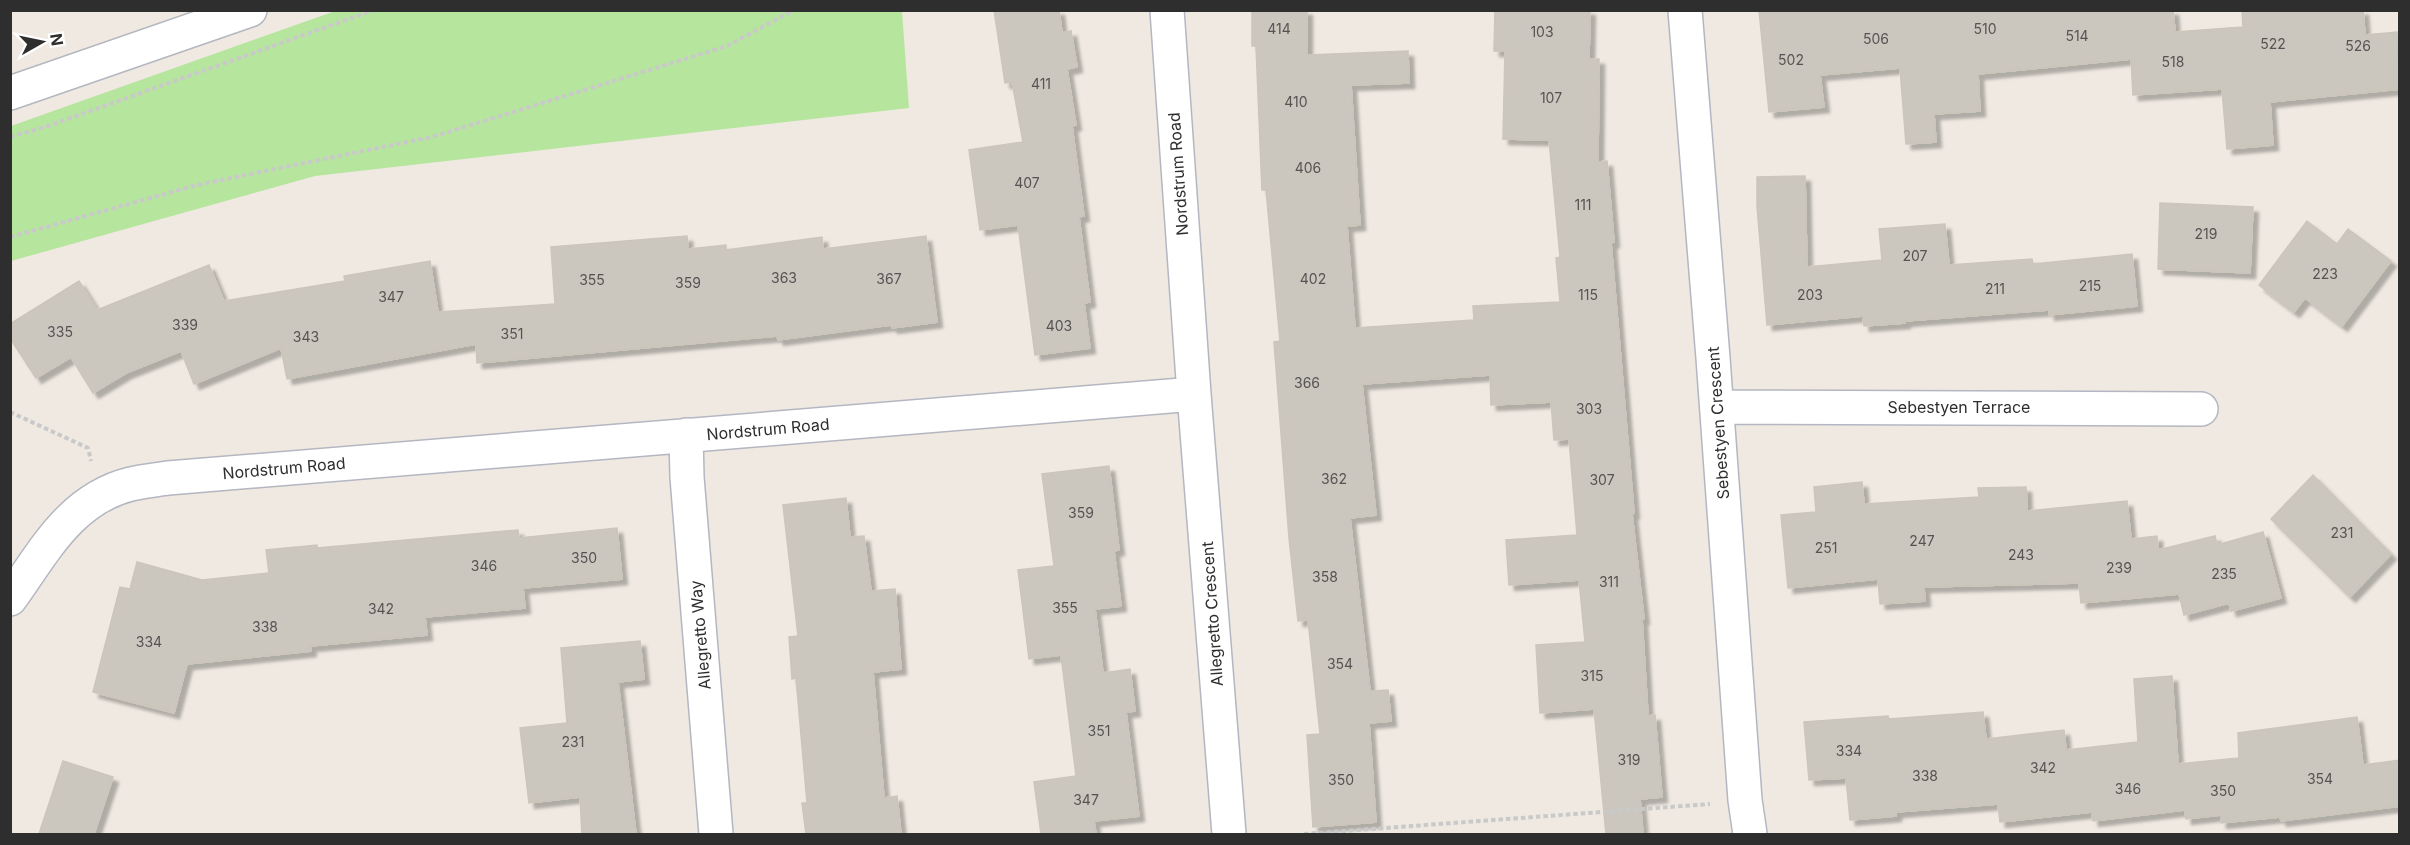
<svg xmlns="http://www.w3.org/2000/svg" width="2410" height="845" font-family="Inter,sans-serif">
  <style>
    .green { fill: #b6e59e }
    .building { fill: #cbc7bf; stroke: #cbc5ba; stroke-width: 1.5; filter: url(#shadow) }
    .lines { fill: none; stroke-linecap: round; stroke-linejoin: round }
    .minor-casing { stroke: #b4b7c1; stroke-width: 36 }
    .secondary-casing { stroke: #b4b7c1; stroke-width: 36 }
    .path { stroke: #c9c9c9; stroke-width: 4; stroke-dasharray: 4.5 3; stroke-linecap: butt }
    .minor { stroke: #fff; stroke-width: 33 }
    .secondary { stroke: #fff; stroke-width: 33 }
    .labels { text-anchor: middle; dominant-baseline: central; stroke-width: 6; stroke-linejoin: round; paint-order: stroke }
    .number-label { font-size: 14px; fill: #555452 }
    .street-label { font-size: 16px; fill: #2e2e2e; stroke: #fff }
  </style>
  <defs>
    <filter id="shadow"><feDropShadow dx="5.5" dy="5.5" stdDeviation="1.5" flood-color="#0004"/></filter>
  </defs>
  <rect width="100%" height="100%" fill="#efe9e1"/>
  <path class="green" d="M 338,10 L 902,11 L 909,108 L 315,176 L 11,261 L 11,126 Z"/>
  <path class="building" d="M 994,10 L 1059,10 L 1062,33 L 1071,31 L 1077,67 L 1067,69 L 1076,125 L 1072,126 L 1084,216 L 1079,217 L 1090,302 L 1084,303 L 1090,348 L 1035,355 L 1018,225 L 980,230 L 969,150 L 1023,142 L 1012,82 L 1005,83 Z
    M 1252,10 L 1307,10 L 1307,55 L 1408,51 L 1409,83 L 1351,85 L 1360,225 L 1347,226 L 1355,328 L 1474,320 L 1473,306 L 1560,302 L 1556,258 L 1560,257 L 1549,140 L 1503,139 L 1505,51 L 1494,51 L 1495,10 L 1590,10 L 1589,59 L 1599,59 L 1598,162 L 1607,161 L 1614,242 L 1611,243 L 1634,513 L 1632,514 L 1644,619 L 1642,619 L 1648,716 L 1655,715 L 1662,797 L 1640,799 L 1643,834 L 1606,834 L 1594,709 L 1540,713 L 1536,645 L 1585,642 L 1579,580 L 1509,585 L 1506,540 L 1577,535 L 1569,439 L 1554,440 L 1551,402 L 1491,405 L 1490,375 L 1362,384 L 1376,515 L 1350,518 L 1370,691 L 1388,690 L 1391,721 L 1369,723 L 1376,822 L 1313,827 L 1307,735 L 1320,734 L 1308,620 L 1298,621 L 1289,538 L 1274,342 L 1280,341 L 1266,190 L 1262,190 L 1256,46 L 1252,46 Z
    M 1759,10 L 2173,10 L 2175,32 L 2243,27 L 2242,10 L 2363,10 L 2365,35 L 2397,32 L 2400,89 L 2270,102 L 2273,145 L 2227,149 L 2222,89 L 2133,95 L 2131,59 L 1978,74 L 1980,111 L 1934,114 L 1936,142 L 1906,144 L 1900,68 L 1820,75 L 1824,107 L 1769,112 Z
    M 1805,176 L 1807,267 L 1882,260 L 1879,229 L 1945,224 L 1949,265 L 2032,259 L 2033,264 L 2132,254 L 2137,306 L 2049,315 L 2049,310 L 1905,321 L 1905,323 L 1864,326 L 1863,316 L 1767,325 L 1757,206 L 1757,177 Z
    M 2160,203 L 2253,207 L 2250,273 L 2158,269 Z
    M 2307,221 L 2337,244 L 2348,229 L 2391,261 L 2342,326 L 2305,298 L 2294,312 L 2259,285 Z
    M 687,236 L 688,249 L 726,245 L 726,250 L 822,237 L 823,249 L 926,236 L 937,322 L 892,328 L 891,325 L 778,340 L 777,336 L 477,363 L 476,344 L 287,379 L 281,348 L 194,384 L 181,351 L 126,373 L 93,393 L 71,357 L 36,378 L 10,338 L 10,324 L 79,281 L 97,310 L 209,265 L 224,301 L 345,281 L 344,276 L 430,261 L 438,312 L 555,304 L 551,247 Z
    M 1109,466 L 1119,550 L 1114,551 L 1121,606 L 1095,609 L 1103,673 L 1130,669 L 1135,711 L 1126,712 L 1139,816 L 1094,821 L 1096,834 L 1041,834 L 1034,782 L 1076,776 L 1061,655 L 1029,659 L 1018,570 L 1054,566 L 1042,474 Z
    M 2313,475 L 2391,554 L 2350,597 L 2271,519 Z
    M 1862,482 L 1864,504 L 1979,497 L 1978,488 L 2026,487 L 2027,511 L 2127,501 L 2131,539 L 2157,536 L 2158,550 L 2215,536 L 2217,545 L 2263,532 L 2281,598 L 2231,611 L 2229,603 L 2184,615 L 2179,594 L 2081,603 L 2079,583 L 1924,587 L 1925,601 L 1880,604 L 1878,579 L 1788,588 L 1781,515 L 1816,512 L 1814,487 Z
    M 846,498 L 850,537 L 864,536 L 871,591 L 895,589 L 901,669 L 873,672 L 884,798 L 897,796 L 901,834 L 806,834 L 802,803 L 807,803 L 796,678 L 792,679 L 789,637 L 798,636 L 783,505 Z
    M 617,528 L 622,579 L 523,588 L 525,608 L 425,617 L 427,635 L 310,646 L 311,651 L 187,664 L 174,713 L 93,692 L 120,587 L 130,589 L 137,562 L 202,580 L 269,573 L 266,550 L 317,545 L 317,548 L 518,530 L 519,538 Z
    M 640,641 L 644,679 L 618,682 L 636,834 L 582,834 L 580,797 L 529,803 L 520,728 L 567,723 L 561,648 Z
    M 2172,676 L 2178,764 L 2239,758 L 2238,733 L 2357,717 L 2363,765 L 2400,760 L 2400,806 L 2281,821 L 2280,817 L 2221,823 L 2221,815 L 2186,819 L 2185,810 L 2093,821 L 2092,812 L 2000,822 L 1998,804 L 1896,812 L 1896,816 L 1850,820 L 1846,778 L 1809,780 L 1804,722 L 1888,716 L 1889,719 L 1983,712 L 1986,739 L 2064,730 L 2066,750 L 2138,742 L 2134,679 Z
    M 63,761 L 113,777 L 94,834 L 39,834 Z"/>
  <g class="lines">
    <g class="minor-casing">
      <path id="minor" d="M 1685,10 L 1713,358 L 1745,800 L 1750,834
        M 1194,394 L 1229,834
        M 1717,407 L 2201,409
        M 686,435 L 687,477 L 716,834
        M 10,599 C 44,552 70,499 131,484 C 143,481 156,480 168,478 L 1194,394 L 1167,10"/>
    </g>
    <g class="secondary-casing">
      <path id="secondary" d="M 10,93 L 250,10"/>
    </g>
    <path class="path" d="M 10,137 L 48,126 L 374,10
      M 10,237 L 197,185 L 432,137 L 727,46 L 794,10
      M 10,412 L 88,448 L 91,461
      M 1304,834 L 1710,804"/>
    <use href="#minor" class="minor"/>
    <use href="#secondary" class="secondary"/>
  </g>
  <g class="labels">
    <g class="number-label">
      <text x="1279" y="28">414</text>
      <text x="1985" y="28">510</text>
      <text x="1542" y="31">103</text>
      <text x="2077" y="35">514</text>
      <text x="1876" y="38">506</text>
      <text x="2273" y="43">522</text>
      <text x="2358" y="45">526</text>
      <text x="1791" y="59">502</text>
      <text x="2173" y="61">518</text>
      <text x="1041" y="83">411</text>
      <text x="1551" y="97">107</text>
      <text x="1296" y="101">410</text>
      <text x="1308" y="167">406</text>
      <text x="1027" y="182">407</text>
      <text x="1583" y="204">111</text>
      <text x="2206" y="233">219</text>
      <text x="1915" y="255">207</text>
      <text x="2325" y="273">223</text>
      <text x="784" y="277">363</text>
      <text x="889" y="278">367</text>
      <text x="1313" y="278">402</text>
      <text x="592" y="279">355</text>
      <text x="688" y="282">359</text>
      <text x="2090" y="285">215</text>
      <text x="1995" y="288">211</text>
      <text x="1588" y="294">115</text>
      <text x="1810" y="294">203</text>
      <text x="391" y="296">347</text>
      <text x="185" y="324">339</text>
      <text x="1059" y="325">403</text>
      <text x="60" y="331">335</text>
      <text x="512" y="333">351</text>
      <text x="306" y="336">343</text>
      <text x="1307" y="382">366</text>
      <text x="1589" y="408">303</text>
      <text x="1334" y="478">362</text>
      <text x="1602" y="479">307</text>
      <text x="1081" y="512">359</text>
      <text x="2342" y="532">231</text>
      <text x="1922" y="540">247</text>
      <text x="1826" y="547">251</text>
      <text x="2021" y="554">243</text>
      <text x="584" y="557">350</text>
      <text x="484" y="565">346</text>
      <text x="2119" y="567">239</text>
      <text x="2224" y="573">235</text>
      <text x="1325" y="576">358</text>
      <text x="1609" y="581">311</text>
      <text x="1065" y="607">355</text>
      <text x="381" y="608">342</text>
      <text x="265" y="626">338</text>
      <text x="149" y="641">334</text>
      <text x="1340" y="663">354</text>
      <text x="1592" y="675">315</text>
      <text x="1099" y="730">351</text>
      <text x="573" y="741">231</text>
      <text x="1849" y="750">334</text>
      <text x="1629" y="759">319</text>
      <text x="2043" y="767">342</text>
      <text x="1925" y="775">338</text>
      <text x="2320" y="778">354</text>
      <text x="1341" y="779">350</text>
      <text x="2128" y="788">346</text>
      <text x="2223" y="790">350</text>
      <text x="1086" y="799">347</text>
    </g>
    <g class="street-label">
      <text transform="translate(1178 174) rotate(-94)">Nordstrum Road</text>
      <text x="1959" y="407">Sebestyen Terrace</text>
      <text transform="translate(1718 423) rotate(-94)">Sebestyen Crescent</text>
      <text transform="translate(768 429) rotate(-5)">Nordstrum Road</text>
      <text transform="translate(284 468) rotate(-5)">Nordstrum Road</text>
      <text transform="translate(1212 614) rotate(-94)">Allegretto Crescent</text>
      <text transform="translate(700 635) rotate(-95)">Allegretto Way</text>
    </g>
  </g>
  <rect width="2410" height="845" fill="none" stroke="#2e2e2e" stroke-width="24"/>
  <g transform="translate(42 42) rotate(81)" stroke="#ffffff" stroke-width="4.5" paint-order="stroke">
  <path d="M0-4.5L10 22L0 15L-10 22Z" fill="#2e2e2e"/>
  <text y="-9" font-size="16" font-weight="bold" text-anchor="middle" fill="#2e2e2e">N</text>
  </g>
</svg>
